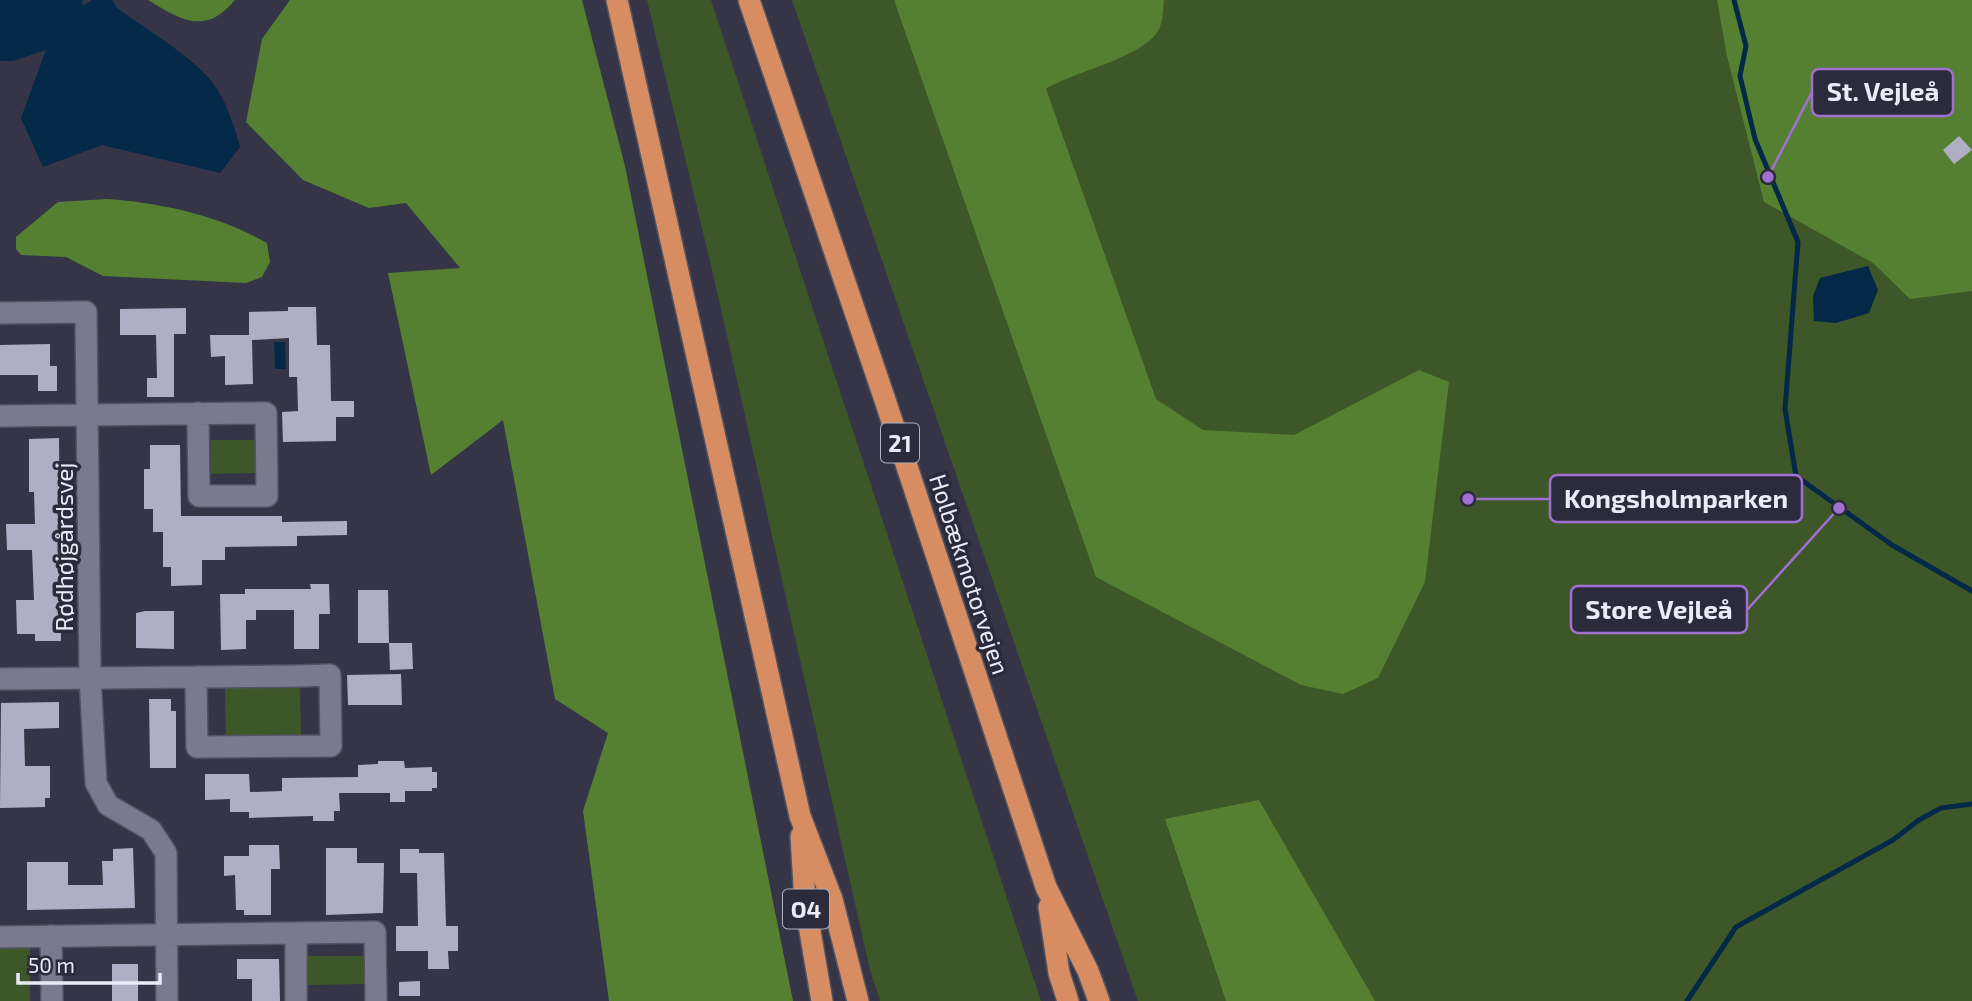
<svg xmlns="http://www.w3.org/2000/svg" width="1972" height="1001" font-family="'Exo 2',sans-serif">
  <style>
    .green { fill: #3d5728 }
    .forest { fill: #558031 }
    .water { fill: #032848 }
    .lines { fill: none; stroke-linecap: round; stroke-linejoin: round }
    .stream { stroke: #032848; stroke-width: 5 }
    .building { fill: #b0aec4 }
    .street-casing { stroke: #525361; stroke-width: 24 }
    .highway-casing { stroke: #525361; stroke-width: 24 }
    .street { stroke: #797a8e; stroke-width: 21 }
    .highway { stroke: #d78c62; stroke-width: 21 }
    .labels { text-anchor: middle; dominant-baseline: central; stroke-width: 7; stroke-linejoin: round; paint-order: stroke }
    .shield { fill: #2b2b3c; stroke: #b1b1be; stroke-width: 2 }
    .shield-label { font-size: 23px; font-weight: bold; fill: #eaebf6 }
    .street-label { font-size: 24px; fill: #eaebf6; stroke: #2b2b3c }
    .leader { fill: none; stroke: #a26fd2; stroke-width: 2.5 }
    .callout-dot { fill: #a26fd2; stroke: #2b2b3c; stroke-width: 2.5 }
    .callout { fill: #2b2b3c; stroke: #a26fd2; stroke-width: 2.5 }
    .callout-label { font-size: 26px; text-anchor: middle; font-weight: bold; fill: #eaebf6 }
  </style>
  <rect width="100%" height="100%" fill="#353547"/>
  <path class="green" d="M 647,0 L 711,0 L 1041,1001 L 880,1001 L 870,970 L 713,274 Z
    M 792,0 L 1972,0 L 1972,1001 L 1138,1001 Z
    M 211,440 L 258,440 L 259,473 L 211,474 Z
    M 300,687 L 301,739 L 226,740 L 225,688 Z
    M 0,948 L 30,948 L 30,1001 L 0,1001 Z
    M 306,956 L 367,956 L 367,984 L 307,985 Z"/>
  <path class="forest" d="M 148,0 L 235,0 C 206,35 182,21 148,0 Z
    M 290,0 L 582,0 L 625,166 L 793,1001 L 609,1001 L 583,811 L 608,733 L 555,699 L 503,420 L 431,475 L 388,273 L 460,268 L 406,203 L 369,208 L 303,180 L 246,122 L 262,39 Z
    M 894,0 L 1164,0 C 1163,8 1163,19 1160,27 C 1148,57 1074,71 1046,89 L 1156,399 L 1203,430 L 1294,435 L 1419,370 L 1449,382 L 1425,582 L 1378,678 L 1343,694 L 1301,685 L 1096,577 Z
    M 1717,0 L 1972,0 L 1972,291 L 1910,299 L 1873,263 L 1764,202 L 1727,56 Z
    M 107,199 C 162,203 218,215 267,243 L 270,262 L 262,277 L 246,283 L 103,276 L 66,257 L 21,255 L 16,249 L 16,237 L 58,202 Z
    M 1259,800 L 1375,1001 L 1226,1001 L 1165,819 Z"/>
  <path class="water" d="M 0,0 L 83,0 L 82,6 L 92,0 L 112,0 L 117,8 C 144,28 192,56 212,82 C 226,100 234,125 240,147 L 220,173 L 102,145 L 43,167 L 21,118 L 46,50 L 13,61 L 0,61 Z
    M 1868,266 L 1878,290 L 1869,313 L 1836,323 L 1814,321 L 1813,296 L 1820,278 Z
    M 274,342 L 285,342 L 286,369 L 275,369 Z"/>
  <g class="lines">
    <path class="stream" d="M 1734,0 L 1746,46 L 1740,76 L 1755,139 L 1798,242 L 1785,409 L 1796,476 L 1892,545 L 1972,591
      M 1687,1001 L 1736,927 L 1893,840 L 1919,820 L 1941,808 L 1972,804"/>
  </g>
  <path class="building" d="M 1959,136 L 1972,150 L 1954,164 L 1943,150 Z
    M 288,307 L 316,307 L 317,345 L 330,345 L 331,401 L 354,401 L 354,417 L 336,417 L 336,441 L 283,442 L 282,412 L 298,411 L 297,377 L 289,377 L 289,338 L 252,340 L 253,384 L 225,385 L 225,356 L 211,357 L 210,335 L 249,335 L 249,312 L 288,311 Z
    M 186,308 L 186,334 L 174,334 L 174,397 L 147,397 L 147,378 L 157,378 L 156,335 L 120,335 L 120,309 Z
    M 50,344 L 50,366 L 57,366 L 57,391 L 38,391 L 38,375 L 0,375 L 0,345 Z
    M 59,438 L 61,641 L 35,641 L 35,634 L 17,634 L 16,600 L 34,600 L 32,550 L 7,550 L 6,524 L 35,524 L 34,492 L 29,492 L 29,439 Z
    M 150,445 L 180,445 L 181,516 L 282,516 L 282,522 L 347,521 L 347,535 L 297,536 L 297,546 L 225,547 L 225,560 L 202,560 L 202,585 L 171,586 L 171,567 L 163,567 L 163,532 L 153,532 L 153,509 L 144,509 L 144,469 L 150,469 Z
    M 310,584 L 329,584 L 330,614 L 319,614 L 319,649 L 294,649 L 294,610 L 256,610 L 256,620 L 246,620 L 246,649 L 221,650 L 220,594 L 245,594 L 245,589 L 311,589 Z
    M 358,590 L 388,590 L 389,643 L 358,643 Z
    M 145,611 L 174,611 L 174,649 L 136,648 L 136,613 Z
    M 389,643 L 412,643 L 413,669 L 390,670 Z
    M 401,674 L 402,705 L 348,705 L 347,675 Z
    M 149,699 L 171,699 L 171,711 L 176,711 L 176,768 L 150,768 Z
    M 59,702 L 59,728 L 24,729 L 25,766 L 50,766 L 50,798 L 45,798 L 45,807 L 0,808 L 1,703 Z
    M 378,761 L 404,761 L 405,768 L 432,767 L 432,772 L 437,772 L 437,788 L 432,788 L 432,791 L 405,791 L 405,802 L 390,802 L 390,793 L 339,793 L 340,811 L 334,811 L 334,821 L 313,821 L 313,816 L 249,818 L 249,812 L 230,812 L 230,799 L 205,800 L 205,774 L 249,774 L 250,792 L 282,791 L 282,778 L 358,777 L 358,765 L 378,764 Z
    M 249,845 L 279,845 L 280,869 L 271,869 L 271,915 L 244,915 L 244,910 L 236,910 L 235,875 L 224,876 L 224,856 L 249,856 Z
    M 133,848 L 135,908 L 27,910 L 27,862 L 68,862 L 68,885 L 103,885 L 102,861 L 113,861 L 113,849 Z
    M 326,848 L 357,848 L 357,863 L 384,863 L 383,913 L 326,915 Z
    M 400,849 L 419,849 L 419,853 L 444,853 L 446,926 L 458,926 L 458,951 L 448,951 L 449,969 L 428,969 L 428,951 L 396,951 L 396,926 L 418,926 L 417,873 L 400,873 Z
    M 237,959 L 279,959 L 280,1001 L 252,1001 L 252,979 L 237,979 Z
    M 112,964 L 138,964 L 138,1001 L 112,1001 Z
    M 420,981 L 420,996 L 399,996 L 399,982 Z"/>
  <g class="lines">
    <g class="street-casing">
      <path id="street" d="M 0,313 L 86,312 L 90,678 L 96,783 L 108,805 L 151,830 L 166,853 L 167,1001
        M 0,416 C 86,415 172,414 259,413 L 266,413 L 267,496 L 199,496 L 198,413
        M 0,679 L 196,677 C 241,676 285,677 330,675 L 331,746 L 197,747 L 196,677
        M 296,933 L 296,1001
        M 51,936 L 52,1001
        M 0,937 L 375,932 L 376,1001"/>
    </g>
    <g class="highway-casing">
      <path id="highway" d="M 617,0 L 800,816 L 832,899 L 858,1001
        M 749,0 L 884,397 L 1046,887 L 1088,971 L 1099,1001
        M 801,836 L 805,902 L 822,1001
        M 1049,907 L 1059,973 L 1068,1001"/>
    </g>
    <use href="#street" class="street"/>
    <use href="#highway" class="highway"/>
  </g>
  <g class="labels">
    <g class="shield">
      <rect x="881" y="423.5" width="38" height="39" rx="5"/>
      <rect x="783" y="889.5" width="46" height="39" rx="5"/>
    </g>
    <g class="shield-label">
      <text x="900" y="443">21</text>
      <text x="806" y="909">O4</text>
    </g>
    <g class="street-label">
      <text transform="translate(63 547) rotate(-90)">Rødhøjgårdsvej</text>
      <text transform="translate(970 574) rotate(72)">Holbækmotorvejen</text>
    </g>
  </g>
  <path class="leader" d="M1768 177L1812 92M1468 499L1550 499M1839 508L1747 610"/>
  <g class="callout-dot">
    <circle cx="1768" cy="177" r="7"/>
    <circle cx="1468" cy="499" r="7"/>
    <circle cx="1839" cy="508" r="7"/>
  </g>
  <g class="callout">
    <rect x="1812" y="69" width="141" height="47" rx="7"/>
    <rect x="1550" y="475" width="252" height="47" rx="7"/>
    <rect x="1571" y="586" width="176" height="47" rx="7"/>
  </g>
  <g class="callout-label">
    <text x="1883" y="101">St. Vejleå</text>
    <text x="1676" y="508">Kongsholmparken</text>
    <text x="1659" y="619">Store Vejleå</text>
  </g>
  <path d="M18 973v10h142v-10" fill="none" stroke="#eaebf6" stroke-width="3.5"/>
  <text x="28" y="973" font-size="21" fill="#eaebf6" stroke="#2b2b3c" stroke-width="5" paint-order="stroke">50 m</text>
</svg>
